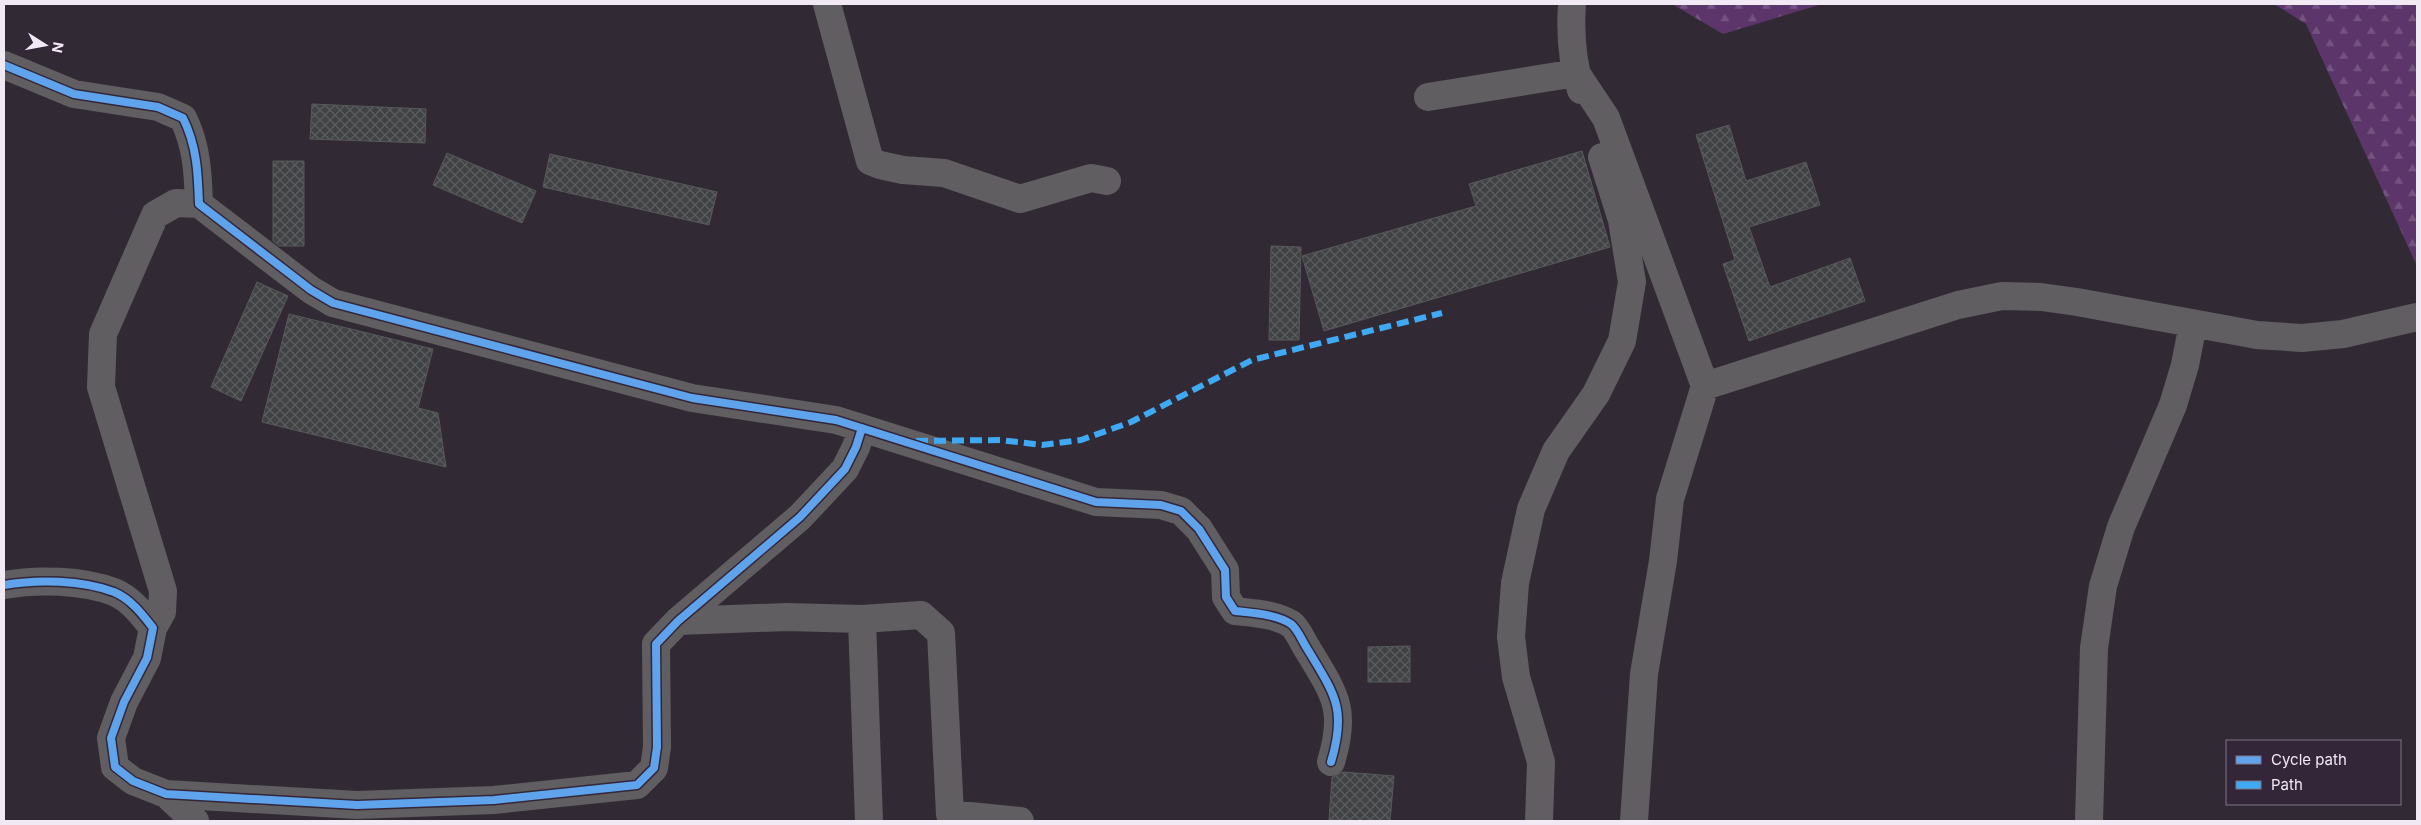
<svg xmlns="http://www.w3.org/2000/svg" width="2421" height="825" font-family="Inter,sans-serif">
  <style>
    .forest { fill: url(#forest-firs) }
    .building { fill: url(#building-cross-hatch); stroke: #58595b }
    .lines { fill: none; stroke-linecap: round; stroke-linejoin: round }
    .minor { stroke: #615e62; stroke-width: 28 }
    .quiet { stroke: #3fa9f5; stroke-width: 6; stroke-dasharray: 12 6; stroke-linecap: butt }
    .cycleway-casing { stroke: #332638; stroke-width: 11 }
    .cycleway { stroke: #60a3ed; stroke-width: 8 }
  </style>
  <defs>
    <pattern id="forest-firs" width="22" height="20" patternUnits="userSpaceOnUse" patternTransform="scale(1.25)"><rect width="22" height="20" fill="#5c366a"/><path d="M5 1l3.5 6h-7zM16 11l3.5 6h-7z" fill="#745380"/></pattern>
    <pattern id="building-cross-hatch" width="8" height="8" patternUnits="userSpaceOnUse" patternTransform="scale(1.25)"><rect width="8" height="8" fill="#404243"/><path d="M0 0l8 8M0 8l8-8" fill="none" stroke="#5c5d5f"/></pattern>
  </defs>
  <rect width="100%" height="100%" fill="#312a34"/>
  <path class="forest" d="M 1672,4 L 1822,4 L 1723,34 Z
    M 2274,4 L 2417,4 L 2417,266 L 2306,24 Z"/>
  <path class="building" d="M 312,104 L 426,109 L 425,143 L 310,139 Z
    M 1729,125 L 1746,181 L 1806,162 L 1820,205 L 1749,227 L 1770,287 L 1850,258 L 1865,301 L 1749,341 L 1723,264 L 1735,260 L 1696,135 Z
    M 1582,151 L 1610,247 L 1324,331 L 1302,256 L 1476,206 L 1469,184 Z
    M 447,153 L 536,191 L 522,223 L 433,185 Z
    M 550,154 L 717,192 L 709,225 L 543,187 Z
    M 273,161 L 304,161 L 304,246 L 279,246 L 273,241 Z
    M 1271,246 L 1301,247 L 1299,340 L 1269,340 Z
    M 257,282 L 288,296 L 241,401 L 211,387 Z
    M 289,314 L 433,349 L 418,408 L 438,413 L 446,467 L 262,422 Z
    M 1410,646 L 1410,682 L 1368,682 L 1368,647 Z
    M 1343,772 L 1394,776 L 1390,821 L 1329,820 L 1332,777 Z"/>
  <g class="lines">
    <path class="minor" d="M 827,4 L 870,161 L 880,165 L 903,170 L 944,173 L 1020,199 L 1091,178 L 1107,181
      M 1572,4 C 1570,33 1572,62 1581,90
      M 4,65 L 74,94 L 158,107 L 183,118 C 197,146 198,174 199,204 L 311,290 L 333,303 L 692,398 L 836,420 L 1096,502 L 1161,505 L 1181,511 L 1199,529 L 1225,570 L 1226,597 L 1235,611 C 1252,613 1276,614 1291,624 C 1298,629 1303,643 1308,650 C 1335,695 1347,709 1331,762
      M 1428,97 L 1576,73 L 1606,118 L 1705,386 L 1958,305 L 2002,296 L 2041,297 L 2077,302 L 2257,335 L 2302,338 L 2343,334 L 2417,317
      M 4,585 C 37,579 82,580 114,592 C 131,599 143,615 153,628 L 147,658 L 124,702 L 111,738 L 115,767 L 133,781 L 166,794 L 357,805 L 494,800 L 637,785 L 654,768 L 657,747 L 656,644 L 678,621 L 800,517 L 845,469 L 856,447 L 862,428
      M 862,619 L 921,615 L 941,633 L 950,814 L 1020,821
      M 678,621 L 786,617 L 862,619 L 869,821
      M 153,628 L 162,612 L 163,591 L 101,387 L 103,334 L 155,215 L 176,203 L 199,204
      M 166,794 L 195,821
      M 1539,821 L 1541,762 L 1516,677 L 1511,637 L 1515,583 L 1531,509 L 1556,451 L 1596,394 L 1622,341 L 1632,282 L 1622,220 L 1602,157
      M 1634,821 L 1644,674 L 1663,561 L 1670,499 L 1705,386
      M 2089,821 L 2094,648 L 2103,586 L 2121,527 L 2173,405 L 2185,365 L 2193,324"/>
    <path class="quiet" d="M 916,441 L 1000,440 L 1042,445 L 1081,440 L 1131,422 L 1252,360 L 1442,313"/>
    <g class="cycleway-casing">
      <path id="cycleway" d="M 4,65 L 74,94 L 158,107 L 183,118 C 197,146 198,174 199,204 L 311,290 L 333,303 L 692,398 L 836,420 L 1096,502 L 1161,505 L 1181,511 L 1199,529 L 1225,570 L 1226,597 L 1235,611 C 1252,613 1276,614 1291,624 C 1298,629 1303,643 1308,650 C 1335,695 1347,709 1331,762
        M 4,585 C 37,579 82,580 114,592 C 131,599 143,615 153,628 L 147,658 L 124,702 L 111,738 L 115,767 L 133,781 L 166,794 L 357,805 L 494,800 L 637,785 L 654,768 L 657,747 L 656,644 L 678,621 L 800,517 L 845,469 L 856,447 L 862,428"/>
    </g>
    <use href="#cycleway" class="cycleway"/>
  </g>
  <rect width="2421" height="825" fill="none" stroke="#f1e9f4" stroke-width="10"/>
  <rect x="2226" y="740" width="175" height="65" fill="#332638" stroke="#7f7483"/>
  <rect x="2236" y="756" width="25" height="8" fill="#60a3ed" stroke="#7f7483"/>
  <text x="2271" y="765" font-size="15" fill="#f1e9f4">Cycle path</text>
  <rect x="2236" y="781" width="25" height="8" fill="#3fa9f5" stroke="#7f7483"/>
  <text x="2271" y="790" font-size="15" fill="#f1e9f4">Path</text>
  <g transform="translate(45 45) rotate(101)" stroke="#332638" stroke-width="4" paint-order="stroke">
  <path d="M0-4L9 19L0 12L-9 19Z" fill="#f1e9f4"/>
  <text y="-8" font-size="14" font-weight="bold" text-anchor="middle" fill="#f1e9f4">N</text>
  </g>
</svg>
